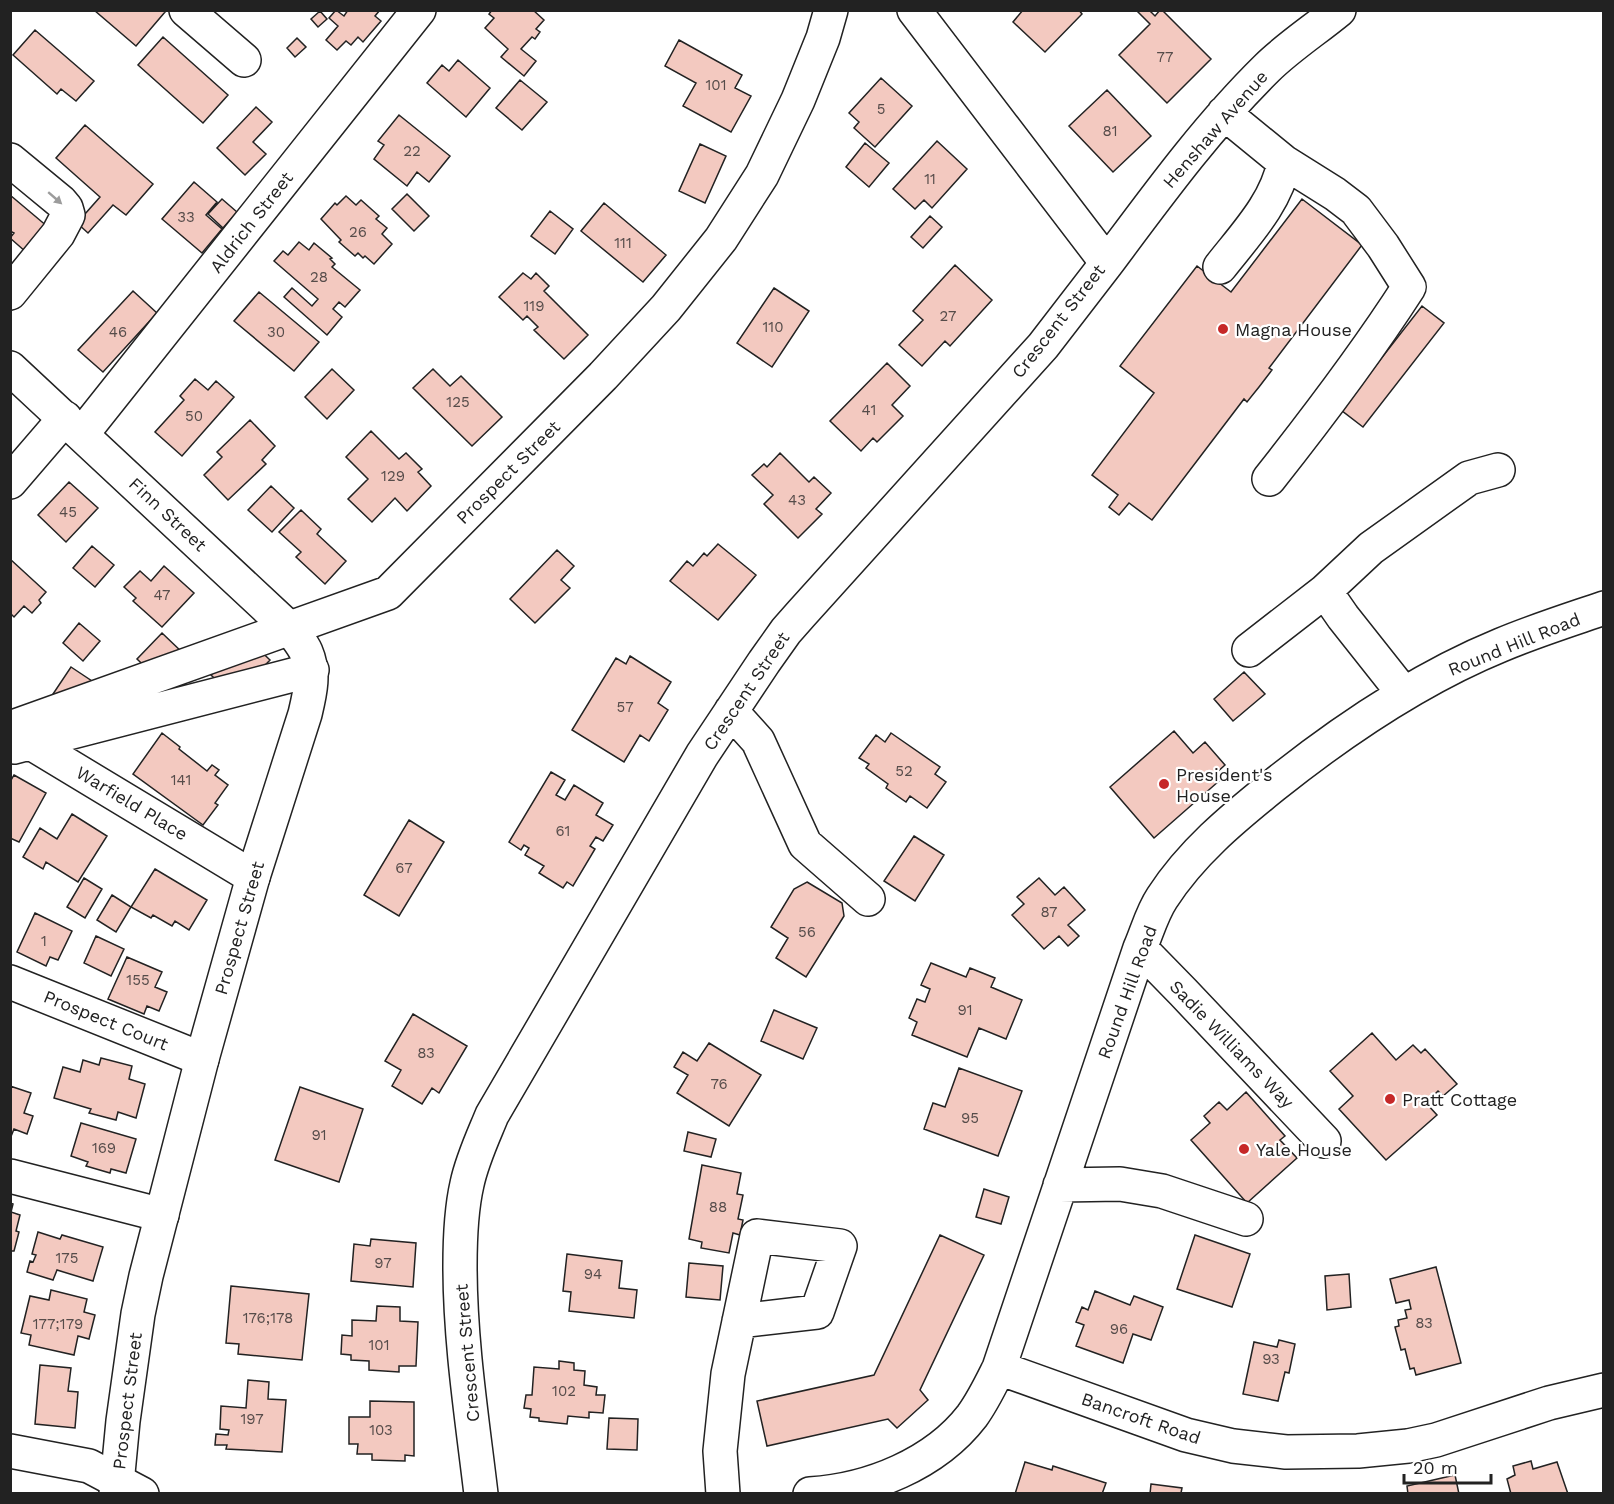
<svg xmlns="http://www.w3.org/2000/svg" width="1614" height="1504" font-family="'Work Sans',sans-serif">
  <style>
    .building { fill: #f3c9c0; stroke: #222; stroke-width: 1.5 }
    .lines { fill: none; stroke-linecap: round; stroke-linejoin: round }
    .minor-casing { stroke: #222; stroke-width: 36 }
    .major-casing { stroke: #222; stroke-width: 36 }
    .minor { stroke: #fff; stroke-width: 33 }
    .major { stroke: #fff; stroke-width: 33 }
    .oneway { fill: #9c9c9c }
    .poi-dot { fill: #c62828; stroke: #fff; stroke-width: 2 }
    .labels { text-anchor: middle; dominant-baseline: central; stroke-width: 4.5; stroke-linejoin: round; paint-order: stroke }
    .number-label { font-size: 15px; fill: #564c4a }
    .street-label { font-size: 18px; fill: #222; stroke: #fff }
    .poi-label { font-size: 18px; fill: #222; stroke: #fff; text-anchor: start }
  </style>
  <rect width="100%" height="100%" fill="#fff"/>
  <path class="building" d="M 94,10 L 163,10 L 165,12 L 136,46 Z
    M 336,10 L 344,16 L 348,10 L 380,10 L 375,16 L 381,21 L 363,42 L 358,37 L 351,45 L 346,41 L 337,50 L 326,40 L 338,26 L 329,18 Z
    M 492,10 L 533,10 L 544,20 L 536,29 L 540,32 L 535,39 L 532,37 L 521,49 L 536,61 L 524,76 L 501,57 L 508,49 L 485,28 L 494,18 L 489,14 Z
    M 1023,10 L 1079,10 L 1082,14 L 1045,52 L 1013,22 Z
    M 1136,10 L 1149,10 L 1155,16 L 1160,10 L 1162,10 L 1211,59 L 1167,103 L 1119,55 L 1150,24 Z
    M 320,11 L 327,19 L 318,27 L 311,19 Z
    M 35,30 L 94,81 L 76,101 L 61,89 L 57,94 L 13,55 Z
    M 163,37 L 228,95 L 203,123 L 138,65 Z
    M 297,38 L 306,47 L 295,57 L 287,48 Z
    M 679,40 L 742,75 L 735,88 L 751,96 L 731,132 L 683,106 L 696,83 L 665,66 Z
    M 458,60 L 490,88 L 466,117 L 427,83 L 442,65 L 449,71 Z
    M 881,78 L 912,106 L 875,147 L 854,128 L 859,122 L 849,113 Z
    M 520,80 L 547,102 L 522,130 L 496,108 Z
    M 1107,90 L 1151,136 L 1113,172 L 1069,126 Z
    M 256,107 L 272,122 L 253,142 L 266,154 L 245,175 L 217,148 Z
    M 399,115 L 450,156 L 429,182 L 417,172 L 407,186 L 374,159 L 384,145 L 378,141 Z
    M 85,125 L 153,184 L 126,215 L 113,205 L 88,233 L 77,223 L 100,197 L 56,158 Z
    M 937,141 L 967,169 L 932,208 L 924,200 L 915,209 L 893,189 Z
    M 865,143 L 889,163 L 869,187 L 846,167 Z
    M 700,144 L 726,156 L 705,203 L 679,191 Z
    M 194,182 L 217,202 L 206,215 L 222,229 L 202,253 L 162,219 Z
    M 407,194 L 429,216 L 414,231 L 392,209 Z
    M 10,195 L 48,227 L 26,252 L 10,238 L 14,233 L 10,231 Z
    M 346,196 L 356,205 L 361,200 L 379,216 L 376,219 L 387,228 L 382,234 L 392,244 L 374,264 L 365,256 L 363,258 L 358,253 L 355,256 L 339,242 L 341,240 L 321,219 L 335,203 L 337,205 Z
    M 222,199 L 237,212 L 223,228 L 208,214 Z
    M 1302,199 L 1362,245 L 1269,368 L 1272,370 L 1259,387 L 1247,402 L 1244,399 L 1152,520 L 1129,503 L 1119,515 L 1109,507 L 1118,495 L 1092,475 L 1154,393 L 1120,366 L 1197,266 L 1231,292 Z
    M 604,203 L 666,255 L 643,282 L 581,231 Z
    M 550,211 L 573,229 L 555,254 L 531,236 Z
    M 930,216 L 942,227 L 923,248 L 911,237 Z
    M 299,242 L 309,250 L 314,243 L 332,258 L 330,259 L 335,264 L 332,267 L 360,290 L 345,307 L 339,302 L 333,309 L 342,317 L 327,335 L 284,297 L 292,288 L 312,306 L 318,299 L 274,261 L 283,251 L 288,255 Z
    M 955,265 L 992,300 L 950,346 L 945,341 L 922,366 L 899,345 L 923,320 L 913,311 Z
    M 523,273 L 531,279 L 536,273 L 549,286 L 544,291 L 588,335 L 564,359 L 534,330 L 538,327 L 527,316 L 523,320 L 499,297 Z
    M 774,288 L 809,311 L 772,367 L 737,343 Z
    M 133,291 L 157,313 L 103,372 L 78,350 Z
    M 259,292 L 319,342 L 294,371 L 234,321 Z
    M 1422,306 L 1444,323 L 1363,427 L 1341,410 Z
    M 887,363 L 910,386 L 892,405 L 903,416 L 877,442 L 873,438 L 861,451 L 830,421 Z
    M 332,369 L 354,390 L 327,419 L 305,397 Z
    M 433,369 L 450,386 L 461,376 L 502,417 L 472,446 L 413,388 Z
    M 195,379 L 208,390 L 216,381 L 234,397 L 182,456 L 155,432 L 184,400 L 180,396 Z
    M 250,420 L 275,446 L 262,460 L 266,464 L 228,500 L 204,475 L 222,457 L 217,452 Z
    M 371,431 L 399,459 L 406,453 L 422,469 L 418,472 L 431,486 L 407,511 L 395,498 L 372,522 L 348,499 L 368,479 L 346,457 Z
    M 780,453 L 809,482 L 814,477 L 831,493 L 816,509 L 822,514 L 798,538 L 764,504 L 773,495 L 752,475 L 764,464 L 767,467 Z
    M 69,482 L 98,508 L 66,542 L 38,515 Z
    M 271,486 L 294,508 L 272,532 L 248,510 Z
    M 301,510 L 321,529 L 317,534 L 346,561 L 325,584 L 296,557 L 301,552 L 279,532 Z
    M 718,544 L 756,575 L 718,620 L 670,581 L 687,561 L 693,566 L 704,553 L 707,556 Z
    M 92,546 L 114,565 L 95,587 L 73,568 Z
    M 557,550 L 574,566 L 561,580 L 570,588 L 535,623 L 510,599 Z
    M 10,559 L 46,592 L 39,600 L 41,603 L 32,613 L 24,606 L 14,617 L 10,613 Z
    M 164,566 L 194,593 L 162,627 L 133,601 L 136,598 L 124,587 L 140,571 L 151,581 Z
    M 79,623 L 100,641 L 83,661 L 63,643 Z
    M 162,633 L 184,654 L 159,680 L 137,659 Z
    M 248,639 L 270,660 L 250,681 L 258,689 L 242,705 L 211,675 Z
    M 630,656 L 671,682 L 658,703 L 668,710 L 649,741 L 640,735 L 624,762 L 572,730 L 616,658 L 626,664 Z
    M 71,667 L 104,689 L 45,706 Z
    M 1244,672 L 1265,694 L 1233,721 L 1214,699 Z
    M 1174,731 L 1193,753 L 1205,742 L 1225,765 L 1214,775 L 1219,781 L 1154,838 L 1110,787 Z
    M 162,733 L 180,747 L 179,749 L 207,771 L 212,765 L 219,770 L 215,775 L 228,785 L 215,803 L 218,805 L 203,825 L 133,774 Z
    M 891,733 L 940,767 L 935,774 L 946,782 L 927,808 L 910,796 L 906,802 L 886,788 L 888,784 L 866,768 L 869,764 L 859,758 L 876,735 L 885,742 Z
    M 551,772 L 565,780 L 556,795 L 565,800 L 574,785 L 603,803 L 596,815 L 613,825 L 603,841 L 596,837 L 590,846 L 595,849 L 573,886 L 567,882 L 563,888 L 539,873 L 544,866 L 525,855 L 529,848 L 524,845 L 521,850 L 509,842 Z
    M 14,775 L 46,793 L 19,842 L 10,838 L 10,782 Z
    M 72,814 L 107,836 L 78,882 L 46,862 L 43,869 L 23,857 L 40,828 L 57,839 Z
    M 409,820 L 444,842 L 399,916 L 364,895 Z
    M 914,836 L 944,855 L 915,901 L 884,881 Z
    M 155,869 L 207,900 L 189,930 L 175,921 L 172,926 L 153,915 L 151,918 L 131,907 Z
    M 84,878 L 102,889 L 85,918 L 67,907 Z
    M 1039,878 L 1055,895 L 1064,887 L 1085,910 L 1068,925 L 1079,936 L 1068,946 L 1059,936 L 1044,949 L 1012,915 L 1024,904 L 1017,897 Z
    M 807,882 L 842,903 L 844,916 L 806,977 L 776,958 L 788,938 L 771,927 L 794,889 Z
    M 112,895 L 131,907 L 116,932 L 97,920 Z
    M 35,913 L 72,931 L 58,960 L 50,957 L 46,966 L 17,952 Z
    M 96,936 L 124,949 L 111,976 L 84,963 Z
    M 127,957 L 162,972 L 155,987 L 167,992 L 159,1011 L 147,1006 L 144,1014 L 108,999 Z
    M 931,963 L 966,977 L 970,968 L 995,978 L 991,987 L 1022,1000 L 1006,1039 L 979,1028 L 967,1057 L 912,1035 L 917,1022 L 909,1018 L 917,999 L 925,1002 L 930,989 L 921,985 Z
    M 774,1010 L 817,1028 L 803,1059 L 761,1041 Z
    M 413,1014 L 467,1046 L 439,1093 L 432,1088 L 422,1104 L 392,1086 L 401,1070 L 385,1061 Z
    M 1372,1033 L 1396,1060 L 1413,1045 L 1421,1053 L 1425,1049 L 1457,1084 L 1443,1096 L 1438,1091 L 1426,1103 L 1437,1115 L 1386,1160 L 1339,1109 L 1353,1096 L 1330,1071 Z
    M 709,1043 L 761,1075 L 729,1126 L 677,1093 L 688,1075 L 674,1067 L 683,1052 L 697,1061 Z
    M 101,1058 L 132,1066 L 129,1079 L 145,1084 L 136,1118 L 118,1112 L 116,1120 L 89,1113 L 91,1109 L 54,1098 L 63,1067 L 80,1072 L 83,1060 L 99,1065 Z
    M 959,1068 L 1022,1091 L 998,1156 L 924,1129 L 933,1103 L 945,1107 Z
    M 10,1086 L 31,1093 L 24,1113 L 33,1116 L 27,1134 L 14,1129 L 10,1139 Z
    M 300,1087 L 363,1109 L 339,1182 L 275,1160 Z
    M 1246,1092 L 1285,1136 L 1280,1140 L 1297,1158 L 1247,1203 L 1191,1140 L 1210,1123 L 1204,1116 L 1219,1102 L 1227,1110 Z
    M 81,1123 L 136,1139 L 126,1173 L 111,1169 L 110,1173 L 86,1166 L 88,1162 L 71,1156 Z
    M 688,1132 L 716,1139 L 711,1157 L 684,1151 Z
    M 702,1165 L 741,1173 L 737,1194 L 743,1195 L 738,1219 L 743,1220 L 740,1235 L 733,1233 L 729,1253 L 701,1248 L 702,1242 L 689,1239 Z
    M 984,1189 L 1009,1197 L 1001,1224 L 976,1217 Z
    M 10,1203 L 13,1204 L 11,1212 L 20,1215 L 16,1231 L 19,1232 L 14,1251 L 11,1251 L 10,1254 Z
    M 38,1232 L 60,1239 L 62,1235 L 103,1247 L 93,1281 L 57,1270 L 53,1280 L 27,1272 L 30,1261 L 33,1262 L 36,1255 L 32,1254 Z
    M 940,1235 L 984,1255 L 920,1390 L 928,1400 L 897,1428 L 888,1419 L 767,1446 L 757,1401 L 874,1375 Z
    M 1195,1235 L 1250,1254 L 1232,1307 L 1177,1289 Z
    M 371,1239 L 416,1243 L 413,1287 L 351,1281 L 354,1244 L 370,1246 Z
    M 567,1254 L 622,1261 L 619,1288 L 637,1290 L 634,1318 L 569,1311 L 571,1292 L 563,1291 Z
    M 689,1263 L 723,1266 L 720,1300 L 686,1297 Z
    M 1436,1267 L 1461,1363 L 1416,1375 L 1414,1368 L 1410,1369 L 1405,1349 L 1401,1350 L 1395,1327 L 1399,1326 L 1398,1320 L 1407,1318 L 1405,1310 L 1411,1309 L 1409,1300 L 1396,1303 L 1390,1279 Z
    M 1349,1274 L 1351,1307 L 1327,1310 L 1325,1276 Z
    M 231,1286 L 309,1294 L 302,1360 L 238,1354 L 239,1344 L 226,1343 Z
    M 51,1290 L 87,1299 L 84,1312 L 95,1315 L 89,1339 L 78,1336 L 74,1355 L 29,1345 L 31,1335 L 21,1333 L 30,1296 L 49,1300 Z
    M 1095,1291 L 1130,1305 L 1134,1296 L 1163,1307 L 1151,1340 L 1133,1334 L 1123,1363 L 1076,1346 L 1084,1325 L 1076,1322 L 1082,1307 L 1088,1310 Z
    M 377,1306 L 400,1307 L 400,1321 L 418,1322 L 416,1366 L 399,1366 L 399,1372 L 369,1370 L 369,1361 L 351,1360 L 351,1355 L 341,1354 L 342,1335 L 352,1336 L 352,1320 L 376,1321 Z
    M 1279,1340 L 1295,1344 L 1289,1373 L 1285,1372 L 1278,1401 L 1243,1394 L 1254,1342 L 1277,1347 Z
    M 559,1361 L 574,1363 L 574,1370 L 585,1371 L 584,1385 L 597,1387 L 596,1395 L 605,1395 L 603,1413 L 589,1412 L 589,1418 L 568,1416 L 567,1424 L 539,1421 L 539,1418 L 530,1417 L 531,1409 L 524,1408 L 526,1395 L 532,1395 L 534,1367 L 559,1369 Z
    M 40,1365 L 71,1368 L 68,1391 L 78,1392 L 75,1428 L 35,1424 Z
    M 248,1380 L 269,1382 L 268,1399 L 286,1400 L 282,1452 L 226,1449 L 227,1445 L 215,1445 L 216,1434 L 228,1435 L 229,1430 L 220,1429 L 221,1406 L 246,1408 Z
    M 370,1401 L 414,1402 L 414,1456 L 405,1455 L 405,1461 L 372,1460 L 372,1454 L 357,1454 L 358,1444 L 349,1444 L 349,1417 L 370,1417 Z
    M 609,1418 L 638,1419 L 637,1450 L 607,1449 Z
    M 1531,1461 L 1533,1469 L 1557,1462 L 1568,1494 L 1511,1494 L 1507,1479 L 1515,1475 L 1513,1466 Z
    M 1025,1462 L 1052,1470 L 1053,1466 L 1106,1483 L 1102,1494 L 1015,1494 Z
    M 1455,1475 L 1459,1494 L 1408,1494 L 1407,1486 Z
    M 1151,1484 L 1182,1488 L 1181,1493 L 1186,1494 L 1150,1494 Z"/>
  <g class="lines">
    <g class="minor-casing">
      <path id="minor" d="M 186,10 L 244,60
        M 10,160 L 61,202 L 66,208 L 68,215 L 58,234 L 10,293
        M 1107,263 C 1157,196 1207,127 1267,68 C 1287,48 1316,29 1339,10
        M 1220,267 C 1245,235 1277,202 1284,162 L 1224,113
        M 82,434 L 419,10
        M 1269,479 C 1318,417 1366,354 1409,287 L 1383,246 L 1356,210 L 1335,194 L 1284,162
        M 10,482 L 65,418
        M 1249,650 L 1325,591
        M 1404,694 L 1343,617 L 1325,591 L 1371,548 L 1469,478 L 1498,470
        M 731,711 L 758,741 L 805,844 L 868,899
        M 10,728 L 388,593 L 603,376 L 666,308 L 721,239 L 762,175 L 798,100 L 823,38 L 831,10
        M 21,737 L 253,877
        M 14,747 L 312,670
        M 1140,948 L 1183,992 L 1324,1141
        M 10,982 L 202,1059
        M 10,1176 L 162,1215
        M 1060,1185 L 1120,1184 L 1162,1191 L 1246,1219
        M 999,1368 L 1186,1435 L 1233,1446 L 1286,1452 L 1358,1451 L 1408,1446 L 1436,1440 L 1549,1403 L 1604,1390
        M 10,1451 L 89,1466 L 142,1494
        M 481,1494 C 472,1418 460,1342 460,1266 C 460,1239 461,1210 467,1184 C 472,1160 483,1137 492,1115 L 702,755 L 764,662 L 786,631 L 801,614 L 1043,346 L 1107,263 L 914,10
        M 723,1494 L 720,1451 L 728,1374 L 757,1236 L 840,1246 L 817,1312 L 739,1321
        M 810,1494 C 870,1490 935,1464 972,1416 C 983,1401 991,1384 999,1368 L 1140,948 C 1147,932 1152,913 1162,898 C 1191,853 1232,819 1273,786 C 1343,730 1418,679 1501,645 C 1534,631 1569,620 1604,608"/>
    </g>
    <g class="major-casing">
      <path id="major" d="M 10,368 L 293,632 C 297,638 303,645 306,652 C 315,673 310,693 305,714 L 253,877 L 202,1059 L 146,1276 L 138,1314 L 123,1421 L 116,1494"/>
    </g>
    <use href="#minor" class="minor"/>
    <use href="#major" class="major"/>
  </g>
  <defs><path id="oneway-solid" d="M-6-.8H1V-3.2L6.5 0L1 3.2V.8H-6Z" transform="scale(1.5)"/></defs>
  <use class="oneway" href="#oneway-solid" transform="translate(55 198) rotate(41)"/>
  <g class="poi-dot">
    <circle cx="1223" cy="329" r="6"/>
    <circle cx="1164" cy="784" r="6"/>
    <circle cx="1390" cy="1099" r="6"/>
    <circle cx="1244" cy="1149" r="6"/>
  </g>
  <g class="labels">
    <g class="number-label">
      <text x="1165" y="57">77</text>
      <text x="716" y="85">101</text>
      <text x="881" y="109">5</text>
      <text x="1110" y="131">81</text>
      <text x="412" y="151">22</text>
      <text x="930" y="179">11</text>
      <text x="186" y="217">33</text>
      <text x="358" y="232">26</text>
      <text x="623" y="243">111</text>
      <text x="319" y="277">28</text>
      <text x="534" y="306">119</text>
      <text x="948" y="316">27</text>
      <text x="773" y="327">110</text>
      <text x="118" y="332">46</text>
      <text x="276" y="332">30</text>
      <text x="458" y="402">125</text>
      <text x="869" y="410">41</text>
      <text x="194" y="416">50</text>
      <text x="393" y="476">129</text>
      <text x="797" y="500">43</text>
      <text x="68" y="512">45</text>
      <text x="162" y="595">47</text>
      <text x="625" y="707">57</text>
      <text x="904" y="771">52</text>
      <text x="181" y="780">141</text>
      <text x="563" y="831">61</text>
      <text x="404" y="868">67</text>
      <text x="1049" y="912">87</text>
      <text x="807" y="932">56</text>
      <text x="44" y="941">1</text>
      <text x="138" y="980">155</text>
      <text x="965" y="1010">91</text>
      <text x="426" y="1053">83</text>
      <text x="719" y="1084">76</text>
      <text x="970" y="1118">95</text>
      <text x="319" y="1135">91</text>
      <text x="104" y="1148">169</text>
      <text x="718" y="1207">88</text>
      <text x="67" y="1258">175</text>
      <text x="383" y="1263">97</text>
      <text x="593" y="1274">94</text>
      <text x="268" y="1318">176;178</text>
      <text x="1424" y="1323">83</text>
      <text x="58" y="1324">177;179</text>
      <text x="1119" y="1329">96</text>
      <text x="379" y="1345">101</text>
      <text x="1271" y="1359">93</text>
      <text x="564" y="1391">102</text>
      <text x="252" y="1419">197</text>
      <text x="381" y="1430">103</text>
    </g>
    <g class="street-label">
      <text transform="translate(1215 129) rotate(-49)">Henshaw Avenue</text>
      <text transform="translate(251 222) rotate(-52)">Aldrich Street</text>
      <text transform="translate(1058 321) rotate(-52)">Crescent Street</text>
      <text transform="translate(508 472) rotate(-45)">Prospect Street</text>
      <text transform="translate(168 514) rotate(43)">Finn Street</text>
      <text transform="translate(1514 644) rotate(-22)">Round Hill Road</text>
      <text transform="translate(746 691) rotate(-56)">Crescent Street</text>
      <text transform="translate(132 803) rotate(31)">Warfield Place</text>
      <text transform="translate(239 928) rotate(-74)">Prospect Street</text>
      <text transform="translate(1127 992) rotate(-70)">Round Hill Road</text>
      <text transform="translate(106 1020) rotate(22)">Prospect Court</text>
      <text transform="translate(1232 1044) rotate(46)">Sadie Williams Way</text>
      <text transform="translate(467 1353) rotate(-95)">Crescent Street</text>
      <text transform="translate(127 1401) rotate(-83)">Prospect Street</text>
      <text transform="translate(1141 1418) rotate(19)">Bancroft Road</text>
    </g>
    <g class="poi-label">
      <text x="1235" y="329">Magna House</text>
      <text x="1176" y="774">President's<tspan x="1176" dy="21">House</tspan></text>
      <text x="1402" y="1099">Pratt Cottage</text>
      <text x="1256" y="1149">Yale House</text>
    </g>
  </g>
  <rect width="1614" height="1504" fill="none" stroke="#222222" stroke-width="24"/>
  <path d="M1404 1474v9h87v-9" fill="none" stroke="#222222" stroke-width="3"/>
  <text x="1413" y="1474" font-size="18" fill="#222222" stroke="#ffffff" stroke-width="4.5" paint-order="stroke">20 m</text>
</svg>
